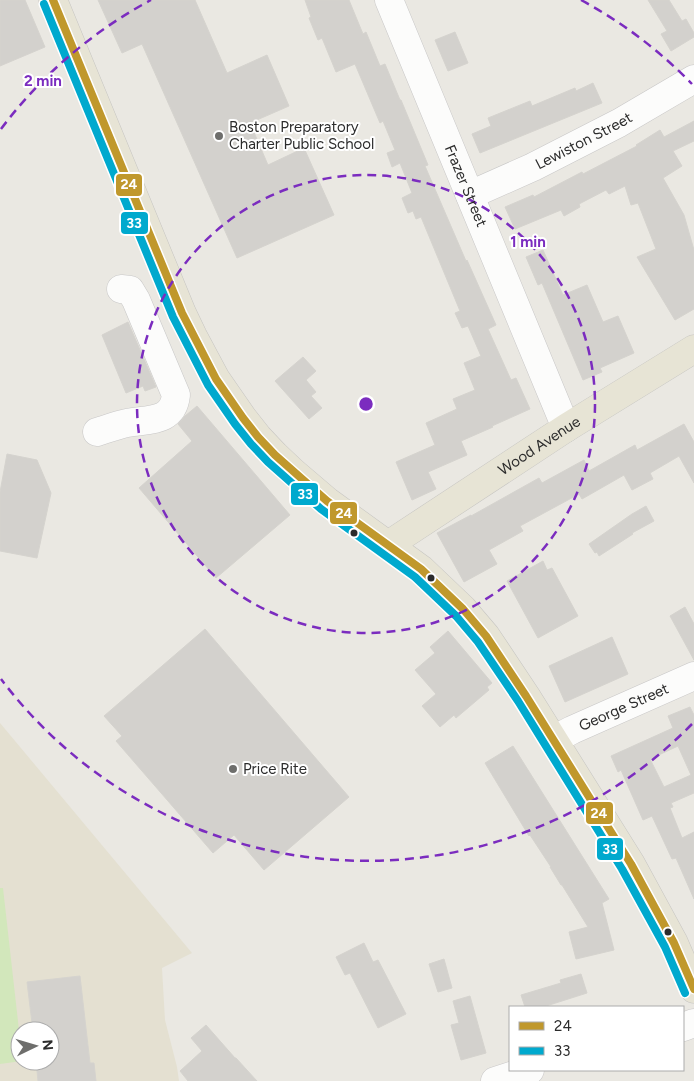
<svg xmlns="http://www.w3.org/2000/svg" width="694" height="1081" font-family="Figtree,sans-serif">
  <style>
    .education { fill: #e4e0d1; fill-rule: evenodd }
    .pitch { fill: #d2e7bb }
    .building { fill: #d3d1cd; stroke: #d5d3ce; fill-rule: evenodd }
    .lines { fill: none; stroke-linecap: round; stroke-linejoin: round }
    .minor-casing { stroke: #c8c7c7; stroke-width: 29 }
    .major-casing { stroke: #c6c5c2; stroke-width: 29 }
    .minor { stroke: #fcfcfb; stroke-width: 28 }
    .major { stroke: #e7e4d5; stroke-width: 28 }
    .bus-1-casing { stroke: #fff; stroke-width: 11 }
    .bus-2-casing { stroke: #fff; stroke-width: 11 }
    .bus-1 { stroke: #c0982c; stroke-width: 8 }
    .bus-2 { stroke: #00a9ce; stroke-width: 8 }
    .ring { fill: none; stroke: #7b2cbf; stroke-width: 2.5; stroke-dasharray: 9 6 }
    .poi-dot { fill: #6e6e6c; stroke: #fff; stroke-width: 2 }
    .bus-dot { fill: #2c2c2c; stroke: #fff; stroke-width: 2 }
    .labels { text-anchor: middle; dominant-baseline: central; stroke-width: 4; stroke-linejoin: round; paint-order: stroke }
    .poi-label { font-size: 15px; fill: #2c2c2c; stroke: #fff; text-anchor: start }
    .street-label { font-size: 15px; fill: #2c2c2c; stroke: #fff }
    .centre { fill: #7b2cbf; stroke: #fff; stroke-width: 2.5 }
    .ring-label { font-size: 15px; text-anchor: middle; font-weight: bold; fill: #7b2cbf; stroke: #fff; stroke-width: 4; stroke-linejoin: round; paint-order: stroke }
    .line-badge { stroke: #fff; stroke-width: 2 }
    .badge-label { font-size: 14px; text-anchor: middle; font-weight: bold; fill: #fff }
  </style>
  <rect width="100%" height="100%" fill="#eae8e2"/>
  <path class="education" d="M 0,723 L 192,953 L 162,968 L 165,1020 L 177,1067 L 179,1081 L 0,1081 ZM 20,1031 L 50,1031 L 50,1061 L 20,1061 Z"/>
  <path class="pitch" d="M 0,888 L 3,888 L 20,1039 L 20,1061 L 22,1061 L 0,1064 Z"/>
  <path class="building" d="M 0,0 L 25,0 L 45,47 L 0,66 Z
    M 98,0 L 195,0 L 227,73 L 267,55 L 289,106 L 250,123 L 268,165 L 304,148 L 334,215 L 237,258 L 142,44 L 122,53 Z
    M 305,0 L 349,0 L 363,34 L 366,32 L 380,66 L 385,64 L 400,100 L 401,100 L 428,165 L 425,166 L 466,261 L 467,260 L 496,325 L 488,329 L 511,380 L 516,378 L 530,409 L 492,426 L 493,427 L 461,441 L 467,455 L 428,472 L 436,489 L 412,500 L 396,462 L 435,445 L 426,423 L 457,409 L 453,399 L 475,390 L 464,363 L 481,356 L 468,326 L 462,328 L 455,313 L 460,311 L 421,217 L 416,219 L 413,211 L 408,213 L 402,198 L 412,193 L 400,163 L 392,167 L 387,153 L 395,150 L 383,121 L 380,123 L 355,64 L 336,72 L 322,38 L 318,40 L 309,18 L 311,17 Z
    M 648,0 L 669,0 L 682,21 L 686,19 L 694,33 L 694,37 L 671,51 L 661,34 L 667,31 Z
    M 455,32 L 468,63 L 448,71 L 435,40 Z
    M 593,83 L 602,103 L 480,153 L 472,134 L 491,126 L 488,118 L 530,101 L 532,106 L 575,88 L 576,91 Z
    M 694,121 L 694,141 L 673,151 L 682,166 L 663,178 L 684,215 L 694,250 L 694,309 L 675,320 L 637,257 L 656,249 L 638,203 L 631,205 L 625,186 L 609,194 L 606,190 L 579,204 L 580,207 L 564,216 L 561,210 L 515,229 L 505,207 L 533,195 L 534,197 L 582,172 L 583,174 L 637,146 L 636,145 L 660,130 L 664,137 Z
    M 543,250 L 563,295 L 587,285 L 603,322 L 618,316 L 634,353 L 600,368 L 602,372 L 583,380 L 542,283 L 538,285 L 526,257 Z
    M 128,322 L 156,387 L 145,391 L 143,386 L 126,393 L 102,335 Z
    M 303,357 L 316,371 L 306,380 L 316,392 L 311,396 L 322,408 L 309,419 L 275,381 Z
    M 197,406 L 290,515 L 216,578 L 139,488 L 192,441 L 178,424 L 185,416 Z
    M 684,424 L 694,442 L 694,483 L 679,456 L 650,473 L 653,479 L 632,490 L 624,475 L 582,499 L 579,494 L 520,526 L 523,531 L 489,550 L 497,564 L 464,582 L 437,533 L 471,515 L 471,516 L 539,478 L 542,483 L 584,460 L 589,471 L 635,445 L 637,450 Z
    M 7,454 L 37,460 L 51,493 L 37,558 L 0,551 L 0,492 Z
    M 646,506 L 654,521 L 632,533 L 633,534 L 599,556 L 597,552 L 595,553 L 589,544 L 632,514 Z
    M 543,561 L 547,570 L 552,568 L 578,616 L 538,638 L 507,581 Z
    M 685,607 L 694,624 L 694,660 L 670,616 Z
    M 205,629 L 349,797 L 264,870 L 234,835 L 213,853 L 116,741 L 122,736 L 104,716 Z
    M 448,631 L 492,683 L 487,687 L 489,690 L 456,718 L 454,715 L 440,727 L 422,706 L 436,694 L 415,670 L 435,653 L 430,647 Z
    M 612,637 L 628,674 L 565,702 L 549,666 Z
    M 690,707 L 694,715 L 694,793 L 671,803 L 673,807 L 670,808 L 682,838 L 694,832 L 694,899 L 676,858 L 672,859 L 652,816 L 643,820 L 621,770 L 618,772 L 611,756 L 673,728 L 668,716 ZM 678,746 L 691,775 L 664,787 L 650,759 Z
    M 513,746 L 609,899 L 602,903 L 614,950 L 576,959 L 569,932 L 588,927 L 562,885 L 561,885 L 550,867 L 551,867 L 530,835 L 529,836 L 485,763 Z
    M 364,943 L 373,962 L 378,960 L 406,1014 L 378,1028 L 350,973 L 345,975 L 336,957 Z
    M 444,959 L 452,988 L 438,992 L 429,964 Z
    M 581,974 L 587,993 L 543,1007 L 525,1007 L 521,995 L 561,983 L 560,980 Z
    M 80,976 L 90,1063 L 94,1063 L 96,1081 L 38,1081 L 36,1061 L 50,1061 L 50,1031 L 33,1031 L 27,982 Z
    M 470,996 L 486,1053 L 461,1060 L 451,1025 L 459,1023 L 453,1001 Z
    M 206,1025 L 235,1058 L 236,1058 L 257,1081 L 188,1081 L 180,1071 L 202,1051 L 191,1038 Z"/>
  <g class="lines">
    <g class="minor-casing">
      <g id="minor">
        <path id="s1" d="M 389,0 L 566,428"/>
        <path id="s2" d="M 470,195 L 533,167 L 619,123 L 694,79"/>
        <path d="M 97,432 C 107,429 117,425 127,423 C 148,419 173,423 176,395 L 136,300 L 130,290 L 121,289"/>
        <path id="s3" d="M 553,740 L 572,730 L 694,676"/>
        <path d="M 683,1027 L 694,1023"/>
        <path d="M 495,1081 L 530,1070"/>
      </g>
    </g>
    <g class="major-casing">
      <g id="major">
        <path d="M 53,0 L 182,313 L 193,336 L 216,379 L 243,418 L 258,437 L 275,455 L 293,472 L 327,501 L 421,569 L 463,609 L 486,636 L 526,696 L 631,864 L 674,943 L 694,989"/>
        <path id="s4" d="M 388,545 L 566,428 L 694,349"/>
      </g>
    </g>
    <use href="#minor" class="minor"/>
    <use href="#major" class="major"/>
    <g class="bus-1-casing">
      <path id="bus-1" d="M 53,0 L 182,313 L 216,379 L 243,418 L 258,437 L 275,455 L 327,501 L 421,569 L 463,609 L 486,636 L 526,696 L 631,864 L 674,943 L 694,989"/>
    </g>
    <g class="bus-2-casing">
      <path id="bus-2" d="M 44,4 L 173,317 L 208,385 L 235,424 L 251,444 L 268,462 L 321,509 L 415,577 L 456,616 L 478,642 L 518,701 L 622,869 L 665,947 L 685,993"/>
    </g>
    <use href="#bus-1" class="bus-1"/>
    <use href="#bus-2" class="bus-2"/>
  </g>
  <g class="ring">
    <circle cx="366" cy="404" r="229"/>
    <path d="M692 724A457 457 0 0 1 1 679M1 129A457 457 0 0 1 151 0M581 0A457 457 0 0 1 692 84"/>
  </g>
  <g class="poi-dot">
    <circle cx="219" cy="136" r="5"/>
    <circle cx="233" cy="769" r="5"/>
  </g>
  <g class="bus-dot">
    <circle cx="354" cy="533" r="4.5"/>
    <circle cx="431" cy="578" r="4.5"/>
    <circle cx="668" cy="932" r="4.5"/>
  </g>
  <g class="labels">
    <g class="poi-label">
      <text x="229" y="127">Boston Preparatory<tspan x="229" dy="17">Charter Public School</tspan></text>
      <text x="243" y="769">Price Rite</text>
    </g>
    <g class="street-label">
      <text stroke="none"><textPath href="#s2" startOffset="126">Lewiston Street</textPath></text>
      <text stroke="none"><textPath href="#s1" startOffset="201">Frazer Street</textPath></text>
      <text stroke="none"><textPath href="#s4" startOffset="181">Wood Avenue</textPath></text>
      <text stroke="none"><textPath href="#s3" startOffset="78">George Street</textPath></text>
    </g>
  </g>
  <circle cx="366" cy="404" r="8" class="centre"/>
  <g class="ring-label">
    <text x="43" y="86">2 min</text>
    <text x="528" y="247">1 min</text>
  </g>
  <g class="line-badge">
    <rect x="115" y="173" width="28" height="24" rx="5" fill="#c0982c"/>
    <rect x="120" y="211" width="29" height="24" rx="5" fill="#00a9ce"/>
    <rect x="290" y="482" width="29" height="24" rx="5" fill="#00a9ce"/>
    <rect x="329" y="501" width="29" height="24" rx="5" fill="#c0982c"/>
    <rect x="585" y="801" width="29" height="24" rx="5" fill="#c0982c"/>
    <rect x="596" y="837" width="28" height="24" rx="5" fill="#00a9ce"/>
  </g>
  <g class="badge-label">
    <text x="129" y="189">24</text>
    <text x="134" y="228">33</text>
    <text x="305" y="499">33</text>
    <text x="344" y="518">24</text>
    <text x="599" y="818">24</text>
    <text x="610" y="854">33</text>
  </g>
  <rect x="509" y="1006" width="175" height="65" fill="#ffffff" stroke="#ababab"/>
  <rect x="519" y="1022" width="25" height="8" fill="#c0982c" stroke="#ababab"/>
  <text x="554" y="1031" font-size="15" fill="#2c2c2c">24</text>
  <rect x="519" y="1047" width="25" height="8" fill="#00a9ce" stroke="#ababab"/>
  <text x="554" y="1056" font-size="15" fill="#2c2c2c">33</text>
  <g transform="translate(35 1046) rotate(85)"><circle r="24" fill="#ffffff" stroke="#ababab"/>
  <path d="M0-4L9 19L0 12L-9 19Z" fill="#6e6e6c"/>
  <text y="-8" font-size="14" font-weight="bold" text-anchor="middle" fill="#2c2c2c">N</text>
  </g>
</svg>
